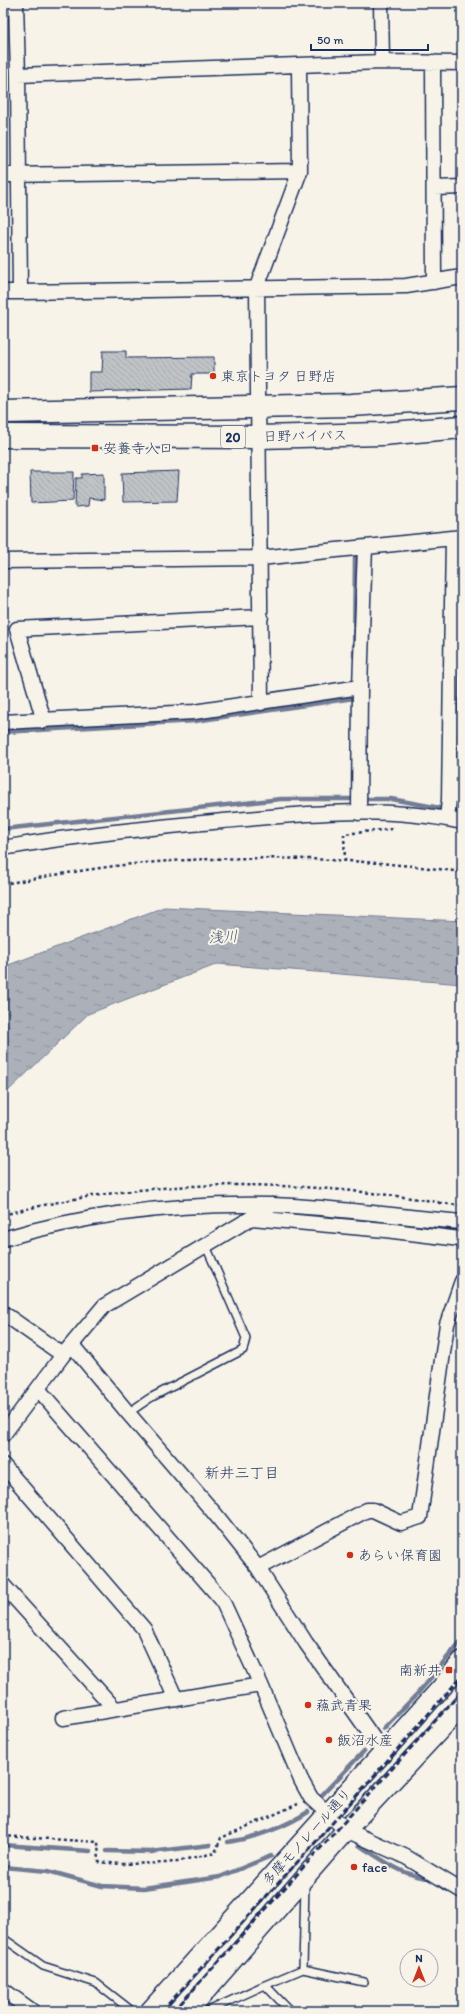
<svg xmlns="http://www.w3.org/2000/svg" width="465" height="2014" font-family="Itim,'Klee One',sans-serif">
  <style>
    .water { fill: url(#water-ripples); stroke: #727c95 }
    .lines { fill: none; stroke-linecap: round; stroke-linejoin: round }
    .stream { stroke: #727c95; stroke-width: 4.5 }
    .building { fill: url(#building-back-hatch); stroke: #1b2f5e }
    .lane-casing { stroke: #1b2f5e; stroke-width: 10 }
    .street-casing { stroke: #1b2f5e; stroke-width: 17 }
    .secondary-casing { stroke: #1b2f5e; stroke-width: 22 }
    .highway-casing { stroke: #1b2f5e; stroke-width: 25 }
    .path { stroke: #1b2f5e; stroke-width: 2.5; stroke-dasharray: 3 3; stroke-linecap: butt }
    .lane { stroke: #f7f3e8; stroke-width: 7 }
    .street { stroke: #f7f3e8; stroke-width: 14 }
    .secondary { stroke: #f7f3e8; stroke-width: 19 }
    .highway { stroke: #f7f3e8; stroke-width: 22 }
    .rail { stroke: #1b2f5e; stroke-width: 3; stroke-dasharray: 6 3; stroke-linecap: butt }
    .poi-dot { fill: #c8321e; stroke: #f7f3e8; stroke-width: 1.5 }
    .labels { text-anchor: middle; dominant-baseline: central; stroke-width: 4; stroke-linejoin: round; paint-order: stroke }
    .shield { fill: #f7f3e8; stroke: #5d6a87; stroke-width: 1 }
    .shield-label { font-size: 13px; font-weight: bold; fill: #1b2f5e }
    .poi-label { font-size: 14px; fill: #1b2f5e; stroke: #f7f3e8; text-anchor: start }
    .street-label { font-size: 14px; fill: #1b2f5e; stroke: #f7f3e8 }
    .water-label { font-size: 15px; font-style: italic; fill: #465679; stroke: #f7f3e8 }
    .neighbourhood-label { font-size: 15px; fill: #1b2f5e; stroke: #f7f3e8 }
  </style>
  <defs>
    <pattern id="water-ripples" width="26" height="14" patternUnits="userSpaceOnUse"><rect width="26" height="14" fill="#acb0b9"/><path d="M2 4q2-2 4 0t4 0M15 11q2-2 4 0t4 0" fill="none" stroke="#8b909a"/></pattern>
    <pattern id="building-back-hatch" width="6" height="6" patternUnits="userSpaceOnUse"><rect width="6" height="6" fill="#c0c3c5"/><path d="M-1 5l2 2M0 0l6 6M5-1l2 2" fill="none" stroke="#a4a8ac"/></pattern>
  </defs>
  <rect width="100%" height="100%" fill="#f7f3e8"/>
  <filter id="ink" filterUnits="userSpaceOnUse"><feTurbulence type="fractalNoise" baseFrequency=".025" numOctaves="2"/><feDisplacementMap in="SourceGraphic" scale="8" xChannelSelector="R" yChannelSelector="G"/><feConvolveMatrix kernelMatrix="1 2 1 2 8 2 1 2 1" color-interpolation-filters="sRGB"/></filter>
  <g filter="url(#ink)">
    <path class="water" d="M 164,907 L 462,921 L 462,984 L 218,964 L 88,1014 L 3,1096 L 3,967 Z"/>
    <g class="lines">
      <path class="stream" d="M 411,549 L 430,547
        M 354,656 L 355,558
        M 3,732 L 195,721 L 354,698
        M 3,829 L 281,799 L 391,799 L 462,812
        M 383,1729 L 418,1693 L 462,1640
        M 321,1796 L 364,1751
        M 228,1842 C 255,1838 285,1827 308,1812
        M 3,1845 L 90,1851
        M 359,1845 C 381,1859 407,1879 433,1878
        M 107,1851 L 151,1852 L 210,1845
        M 3,1867 L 48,1871 L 102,1886 L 144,1888 L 220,1877 L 271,1856
        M 458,1881 L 462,1879"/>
    </g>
    <path class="building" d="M 103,351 L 126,351 L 126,358 L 214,357 L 214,374 L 192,374 L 191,389 L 89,392 L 89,372 L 102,372 Z
      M 179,471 L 177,501 L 123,502 L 122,473 Z
      M 30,472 L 74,472 L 73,501 L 31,503 Z
      M 104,473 L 104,500 L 89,498 L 88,506 L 75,507 L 76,478 L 82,478 L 82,474 Z"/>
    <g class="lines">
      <g class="lane-casing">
        <path id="lane" d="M 128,1413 L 150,1398 L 243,1350 L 246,1338 L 206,1246
          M 3,1938 L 43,1966 L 96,1983 L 132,2011
          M 303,1969 L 305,1883
          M 265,1985 L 303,1969 L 364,1982
          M 208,2011 L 265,1985 L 290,2011"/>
      </g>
      <g class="street-casing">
        <path id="street" d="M 16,3 L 18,75 L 382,62 L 462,63
          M 381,3 L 382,62
          M 433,62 L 434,282
          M 3,175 L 300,171
          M 435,188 L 462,187
          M 3,292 L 20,292 L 18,75
          M 20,292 L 406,286 L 462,277
          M 3,561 L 260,558 L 462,537
          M 360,687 L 365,547
          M 261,703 L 257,287 L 300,171 L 299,66
          M 44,721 L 17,629 L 261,617
          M 3,722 L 194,712 L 360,687 L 359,813
          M 447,819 L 449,800 L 453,538
          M 3,848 C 76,835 149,828 223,821 C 302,814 384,805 462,822
          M 252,1218 L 385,1230 L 460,1239 L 462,1241
          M 3,1239 C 90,1213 181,1203 272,1205 C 335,1207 399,1217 462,1222
          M 3,1313 L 63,1355
          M 72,1345 L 128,1413 L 216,1515 L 258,1568 L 306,1643 L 383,1752
          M 39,1390 L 222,1600 L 261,1685 L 301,1780 L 311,1798 L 346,1830 L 406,1857 L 462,1891
          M 3,1435 L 63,1355 L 104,1306 L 273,1205
          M 3,1465 L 144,1629 L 176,1699
          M 258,1568 L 367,1510 L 373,1510 L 401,1523 L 420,1517 L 447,1324 L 462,1281
          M 3,1585 L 115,1709
          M 63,1718 L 261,1685
          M 3,1990 L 32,2011"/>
      </g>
      <g class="secondary-casing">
        <path id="secondary" d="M 150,2011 L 442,1687 L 462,1661
          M 188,2011 L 346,1830 L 462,1706"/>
      </g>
      <g class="highway-casing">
        <path id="highway" d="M 3,412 L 351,405 L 462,398
          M 3,436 L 258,437 L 382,434 L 462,427"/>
      </g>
      <path class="path" d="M 345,861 L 344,834 L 392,829
        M 3,884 C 50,876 97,867 144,863 C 250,854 357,858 462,872
        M 440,1203 L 459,1205
        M 3,1215 C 148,1176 291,1179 438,1202 L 442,1205
        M 3,1836 L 98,1842 L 99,1862 L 121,1864 L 168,1863 L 215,1853 L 221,1838 L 298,1804"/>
      <use href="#lane" class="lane"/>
      <use href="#street" class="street"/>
      <use href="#secondary" class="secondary"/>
      <use href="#highway" class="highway"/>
      <path class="rail" d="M 162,2011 L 313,1845 L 462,1676
        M 174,2011 L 462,1691"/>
    </g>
  </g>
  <g class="poi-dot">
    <circle cx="213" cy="376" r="4"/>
    <rect x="91" y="444" width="8" height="8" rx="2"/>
    <circle cx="350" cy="1555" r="4"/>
    <rect x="445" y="1666" width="8" height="8" rx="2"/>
    <circle cx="308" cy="1705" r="4"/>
    <circle cx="329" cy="1740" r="4"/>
    <circle cx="354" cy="1867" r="4"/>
  </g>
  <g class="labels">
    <rect class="shield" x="221" y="426" width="24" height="22" rx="3"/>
    <g class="shield-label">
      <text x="233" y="437">20</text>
    </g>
    <g class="poi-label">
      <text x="221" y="376">東京トヨタ 日野店</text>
      <text x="103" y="448">安養寺入口</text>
      <text x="358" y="1555">あらい保育園</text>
      <text x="441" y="1670" text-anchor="end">南新井</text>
      <text x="316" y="1705">蘓武青果</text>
      <text x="337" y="1740">飯沼水産</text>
      <text x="362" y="1867">face</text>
    </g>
    <g class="street-label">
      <text transform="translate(305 436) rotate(-1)">日野バイパス</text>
      <text transform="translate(307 1837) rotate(-48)">多摩モノレール通り</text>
    </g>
    <g class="water-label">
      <text transform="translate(223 937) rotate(-4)">浅川</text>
    </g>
    <g class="neighbourhood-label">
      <text x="242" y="1473">新井三丁目</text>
    </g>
  </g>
  <rect width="465" height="2014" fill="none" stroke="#f7f3e8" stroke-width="16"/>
  <rect x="8" y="8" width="449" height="1998" fill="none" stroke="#1b2f5e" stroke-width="1.5" filter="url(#ink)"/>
  <g transform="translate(419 1968)"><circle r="19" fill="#f7f3e8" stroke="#9fa5b1"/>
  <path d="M0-3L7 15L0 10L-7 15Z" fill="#c8321e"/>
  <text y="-6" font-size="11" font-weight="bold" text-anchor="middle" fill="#1b2f5e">N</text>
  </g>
  <path d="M311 44v6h117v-6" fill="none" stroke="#1b2f5e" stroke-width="2"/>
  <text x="317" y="44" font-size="12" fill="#1b2f5e" stroke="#f7f3e8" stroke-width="3" paint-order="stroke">50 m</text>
</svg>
